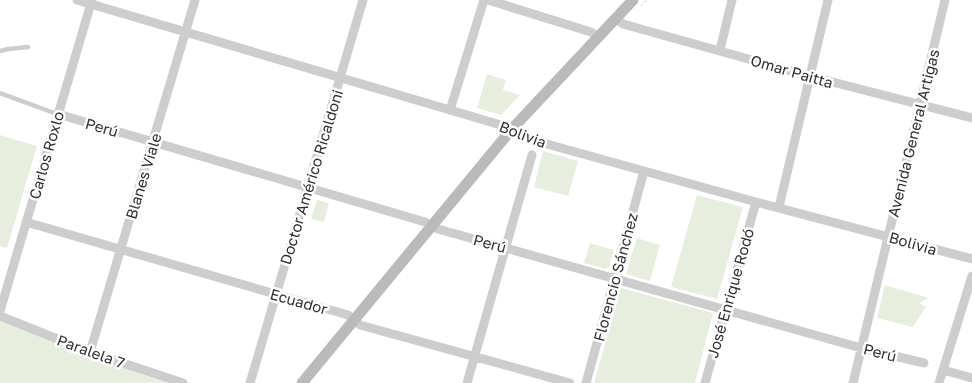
<svg xmlns="http://www.w3.org/2000/svg" width="972" height="383" font-family="'Golos Text',sans-serif">
  <style>
    .green { fill: #e8eede }
    .lines { fill: none; stroke-linecap: round; stroke-linejoin: round }
    .path { stroke: #cdcdcd; stroke-width: 1; stroke-dasharray: 2.5 2.5; stroke-linecap: butt }
    .lane { stroke: #cdcdcd; stroke-width: 4.5 }
    .street { stroke: #cdcdcd; stroke-width: 9 }
    .secondary { stroke: #bababa; stroke-width: 11 }
    .labels { text-anchor: middle; dominant-baseline: central; stroke-width: 5; stroke-linejoin: round; paint-order: stroke }
    .street-label { font-size: 15px; fill: #303030; stroke: #fff }
  </style>
  <rect width="100%" height="100%" fill="#fff"/>
  <path class="green" d="M 487,74 L 506,80 L 503,90 L 520,95 L 501,115 L 477,108 Z
    M 0,135 L 37,146 L 7,248 L 0,246 Z
    M 543,151 L 578,161 L 568,196 L 534,187 Z
    M 697,195 L 743,207 L 717,299 L 671,287 Z
    M 317,200 L 329,203 L 324,222 L 311,219 Z
    M 637,238 L 660,245 L 650,281 L 626,274 Z
    M 590,243 L 614,250 L 609,267 L 606,269 L 584,263 Z
    M 885,285 L 929,298 L 919,303 L 926,307 L 913,327 L 877,318 Z
    M 621,288 L 713,313 L 695,383 L 594,383 Z
    M 0,317 L 63,346 L 167,383 L 0,383 Z"/>
  <g class="lines">
    <path class="path" d="M 641,6 L 647,0"/>
    <path class="lane" d="M 0,51 L 8,49 L 28,47
      M 0,93 L 57,114"/>
    <path class="street" d="M 77,0 L 450,110 L 504,126 L 536,141 L 756,202 L 972,259
      M 488,0 L 591,32 L 597,36
      M 615,18 L 623,24 L 809,76 L 972,118
      M 720,50 L 732,0
      M 450,110 L 484,0
      M 58,114 L 425,222 L 438,229 L 861,348 L 924,363
      M 779,207 L 828,0
      M 26,222 L 348,315 L 360,325 L 570,383
      M 0,311 L 92,0
      M 0,316 L 90,352 L 183,383
      M 90,352 L 195,0
      M 943,370 L 972,378
      M 250,383 L 363,0
      M 467,383 L 532,155
      M 586,383 L 644,171
      M 705,383 L 756,202
      M 853,383 L 945,0
      M 939,383 L 972,276"/>
    <path class="secondary" d="M 302,383 L 511,130 L 633,0"/>
  </g>
  <g class="labels">
    <g class="street-label">
      <text transform="translate(792 71) rotate(16)">Omar Paitta</text>
      <text transform="translate(102 127) rotate(16)">Perú</text>
      <text transform="translate(913 133) rotate(-76)">Avenida General Artigas</text>
      <text transform="translate(523 134) rotate(21)">Bolivia</text>
      <text transform="translate(46 155) rotate(-74)">Carlos Roxlo</text>
      <text transform="translate(143 176) rotate(-73)">Blanes Viale</text>
      <text transform="translate(311 177) rotate(-73)">Doctor Américo Ricaldoni</text>
      <text transform="translate(490 243) rotate(15)">Perú</text>
      <text transform="translate(913 243) rotate(16)">Bolivia</text>
      <text transform="translate(615 277) rotate(-75)">Florencio Sánchez</text>
      <text transform="translate(730 293) rotate(-74)">José Enrique Rodó</text>
      <text transform="translate(299 301) rotate(16)">Ecuador</text>
      <text transform="translate(91 351) rotate(20)">Paralela 7</text>
      <text transform="translate(880 352) rotate(14)">Perú</text>
    </g>
  </g>
</svg>
